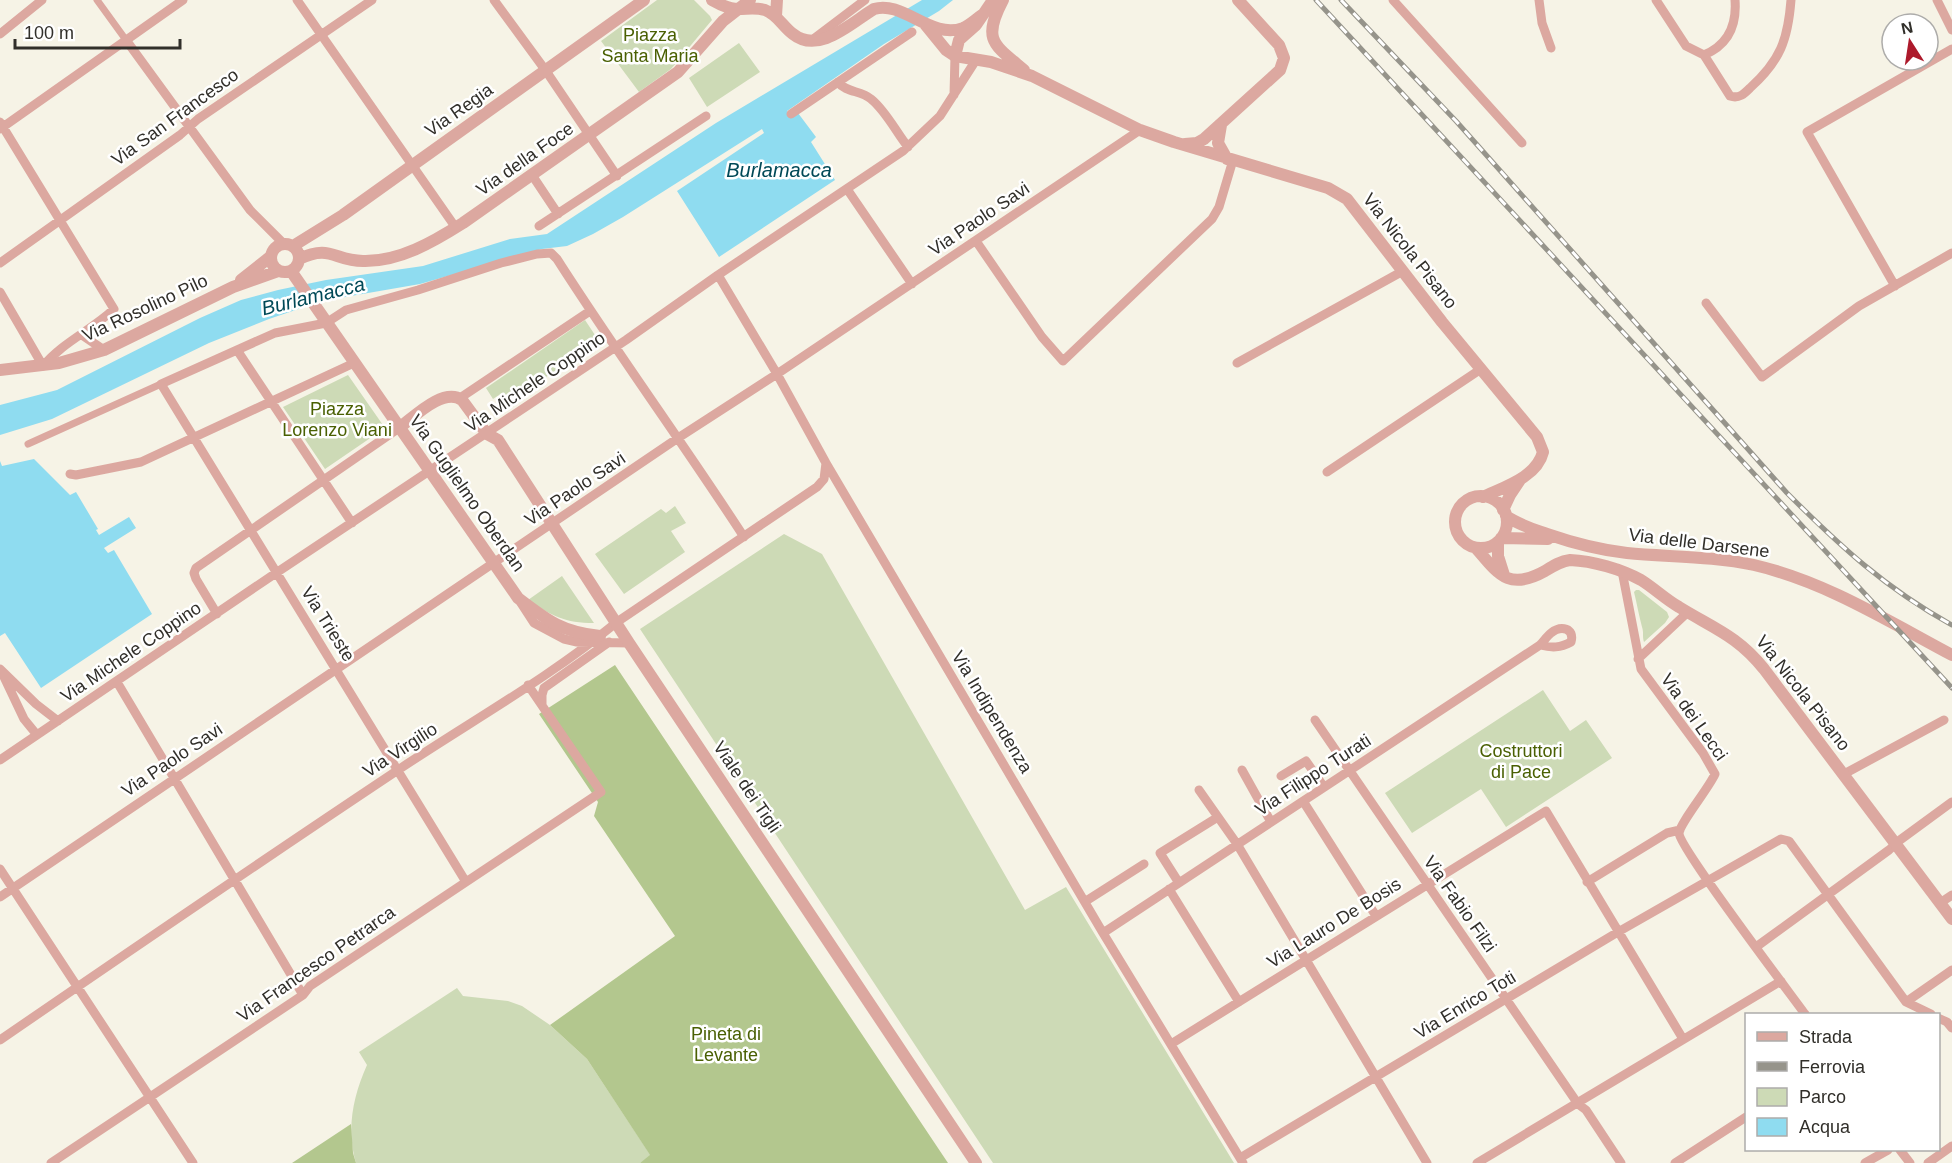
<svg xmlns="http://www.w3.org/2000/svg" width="1952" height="1163" font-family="Arial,sans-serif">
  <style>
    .green { fill: #cddab6 }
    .forest { fill: #b3c78e }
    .water { fill: #8fdcf0 }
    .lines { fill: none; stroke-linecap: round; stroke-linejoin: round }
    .pedestrian { stroke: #dca8a0; stroke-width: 7 }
    .minor { stroke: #dca8a0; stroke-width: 9 }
    .tertiary { stroke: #dca8a0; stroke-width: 12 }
    .rail-casing { stroke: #96948b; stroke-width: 5 }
    .rail { stroke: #fff; stroke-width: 3; stroke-dasharray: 9; stroke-linecap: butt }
    .labels { text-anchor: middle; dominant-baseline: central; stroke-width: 5; stroke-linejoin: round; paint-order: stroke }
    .park-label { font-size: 18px; fill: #4a6003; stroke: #fff }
    .street-label { font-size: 18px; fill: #312f2a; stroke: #fff }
    .water-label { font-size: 20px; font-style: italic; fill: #004957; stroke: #fff }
  </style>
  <rect width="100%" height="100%" fill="#f6f3e6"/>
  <path class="green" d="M 657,0 L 694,0 L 710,16 L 712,20 L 671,69 L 639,92 L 601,41 Z
    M 739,43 L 760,72 L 707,107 L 689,78 Z
    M 585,320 L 599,341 L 506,404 L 499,395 L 493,399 L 486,388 Z
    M 348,375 L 385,428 L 325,469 L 283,407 Z
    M 675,506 L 686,523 L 671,531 L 685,552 L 624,594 L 595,554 L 661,509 L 666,513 Z
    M 784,534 L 822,554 L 1025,910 L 1066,887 L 1234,1163 L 993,1163 L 640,629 Z
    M 562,576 L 594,623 C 565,623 552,616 528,600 Z
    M 1636,590 L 1639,590 L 1667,612 L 1669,617 L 1665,623 L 1644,642 C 1642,636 1644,633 1642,627 C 1639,616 1637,604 1634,592 Z
    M 1543,690 L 1570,731 L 1586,720 L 1612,758 L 1506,827 L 1481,789 L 1412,833 L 1385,793 Z
    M 457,988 L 463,996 L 508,1001 L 522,1006 L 550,1025 L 587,1059 L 651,1156 L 640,1163 L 356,1163 C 346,1130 353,1096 367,1065 L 359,1052 Z"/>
  <path class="forest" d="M 615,665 L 948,1163 L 640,1163 L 650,1155 L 587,1059 L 550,1025 L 675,936 L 594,816 L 598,802 L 539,714 Z
    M 351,1124 L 353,1153 L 356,1163 L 292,1163 Z"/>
  <path class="water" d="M 922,0 L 953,0 L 939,11 L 884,44 L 787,111 L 791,118 L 798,113 L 816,137 L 811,142 L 835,180 L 719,257 L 677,191 L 764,133 L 762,129 L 623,217 L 593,234 L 567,246 L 542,249 L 420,284 L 322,301 L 269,319 L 209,343 L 52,419 L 0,435 L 0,405 L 57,390 L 200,318 L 241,300 L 278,290 L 326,280 L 423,266 L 510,239 L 547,234 L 716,123 Z
    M 34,459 L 70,495 L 76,492 L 98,529 L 96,530 L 99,535 L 129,517 L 136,528 L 104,548 L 108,553 L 114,550 L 152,614 L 41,688 L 5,633 L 0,636 L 0,461 L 2,466 Z"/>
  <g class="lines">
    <path class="pedestrian" d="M 97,0 L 126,40
      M 28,444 L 161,384"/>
    <path class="minor" d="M 297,0 L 456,228
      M 494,0 L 546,71 L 617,176
      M 1393,0 L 1522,143
      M 1539,0 L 1542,23 L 1551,48
      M 1656,0 L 1686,46 L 1704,55
      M 1937,0 L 1952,30
      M 0,34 L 42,0
      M 126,40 L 250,210 L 284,244
      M 812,40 L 865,0
      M 1704,55 L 1730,96 C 1739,99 1744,94 1750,88 C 1780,61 1788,40 1791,0
      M 1704,55 C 1728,45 1737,26 1735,0
      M 838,82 C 846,93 861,90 871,99 C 886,111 896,132 908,147
      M 954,95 L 955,56
      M 791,114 L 912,32
      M 0,122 L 114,309 C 92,330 63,342 43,366 L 0,292
      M 0,129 L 183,0
      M 532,175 L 558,214
      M 847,189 L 912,284
      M 539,226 L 706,116
      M 976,241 L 1042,337 L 1063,361 L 1212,219 L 1219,207 L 1233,160
      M 0,263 L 180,135 L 198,119 L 372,0
      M 718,275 L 777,374 L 826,463 L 1103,933 L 1243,1163
      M 1895,286 L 1807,132 L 1952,49
      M 1706,303 L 1762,377 L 1859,306 L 1952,253
      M 82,335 L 104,350
      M 237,350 L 352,523
      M 1237,363 L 1403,271
      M 460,398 L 590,311
      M 1327,472 L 1481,369
      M 70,474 L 76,475 L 141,462 L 354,363
      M 1622,571 L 1641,669 L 1703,753 L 1715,774 C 1709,788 1680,823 1679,833 C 1679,847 1789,992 1805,1014
      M 521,603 L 534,623 L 564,639 L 577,642 L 629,643
      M 217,614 L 196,579 L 194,573 L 196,568 L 399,428
      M 1638,659 L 1688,612
      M 0,669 L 36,704 L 58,721
      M 4,677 L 24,719 L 37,735
      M 117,682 L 303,995
      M 542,704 L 542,695 L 544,688 L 609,642
      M 1315,720 L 1578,1104 L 1586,1110 L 1621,1163
      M 0,760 L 276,573 L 626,340 L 718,275 L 903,151 L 940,116 L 976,60
      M 1242,770 L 1271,822
      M 1844,774 L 1944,720
      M 1281,776 L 1306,761 L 1324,787
      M 1199,790 L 1237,844 L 1427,1163
      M 1303,801 L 1376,916
      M 0,869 L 193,1163
      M 466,882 L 161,384 L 275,333 L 326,323 L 346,310 L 418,290 L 501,263 L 537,254 L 551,253 L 557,259 C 617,353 683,443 744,537
      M 1587,882 L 1667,833 L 1680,830
      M 1179,883 L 1160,853 L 1218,817
      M 1169,889 L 1239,1002
      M 0,897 L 678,438 L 777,374 L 1140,130
      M 1086,901 L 1144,864
      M 1940,903 L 1952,895
      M 1103,933 L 1540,645 C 1544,641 1547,636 1551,633 C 1561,625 1575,628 1571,642 C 1560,648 1552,648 1540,645
      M 1756,947 L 1889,850 L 1900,840 L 1952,802
      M 1906,1002 L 1952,970
      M 1938,1018 L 1947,1022 L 1952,1028
      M 0,1040 C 131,950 263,860 395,772 C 468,723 549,678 617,622 L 817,487 L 824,479 L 826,463
      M 1171,1044 L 1546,811 L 1683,1039
      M 1900,1150 L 1910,1163
      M 1240,1158 L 1618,932 L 1781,839 L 1789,841 L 1906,1002 L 1931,1014
      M 51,1163 L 303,995 L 310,986 L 601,792 L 528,685
      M 1477,1163 L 1781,981
      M 1675,1163 L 1746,1117
      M 1865,1163 L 1888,1150
      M 1928,1163 L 1952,1146"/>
    <path class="tertiary" d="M 712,0 C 719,4 730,9 738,9 C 748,9 755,7 765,10 C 778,15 783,27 793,34 C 819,55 852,22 874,9 C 903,0 931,40 963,28 C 970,25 976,19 982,15
      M 1003,0 C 982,40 993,44 1024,70
      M 776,16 L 777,0
      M 924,23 L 946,50 L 955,56 L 991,62 L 1032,76 L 1140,130 L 1174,142 L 1328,188 L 1347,199 L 1442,322 L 1537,437 L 1543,452 C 1537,477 1504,487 1483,497
      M 955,56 L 959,40 L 976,25 L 993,0
      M 1221,125 L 1218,143 L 1227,159
      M 1185,144 L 1197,143 L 1204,139 L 1280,70 L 1284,58 L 1279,45 L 1238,0
      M271 258a14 14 0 1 1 28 0a14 14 0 1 1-28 0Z
      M 293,246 L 343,215 L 644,0
      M 299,259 C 331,244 334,261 363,261 C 399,262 433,242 463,223 L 678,72 L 723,21 L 750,0
      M 291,271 L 518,598 C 548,621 562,632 600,636
      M 241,280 L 270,257
      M 0,370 L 59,363 L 104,350 L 233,287 L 278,271
      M 399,428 C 414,417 443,387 462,400 L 487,434 L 498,440 L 629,643 L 976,1163
      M1455 522a26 26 0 1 1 52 0a26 26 0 1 1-52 0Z
      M 1503,510 L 1510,495 L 1520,480
      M 1506,516 C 1519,525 1533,529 1547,534 C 1573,543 1600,550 1627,553 C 1669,557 1712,556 1754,565 C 1824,581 1888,621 1952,655
      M 1501,538 L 1548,539
      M 1498,542 L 1498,556 L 1504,575
      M 1476,548 C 1499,575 1509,591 1545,571 C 1553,566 1561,561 1570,560 C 1593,561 1621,569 1641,580 C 1654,588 1665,599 1679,607 C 1713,628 1738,636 1764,669 L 1952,919"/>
    <g class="rail-casing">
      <path id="rail" d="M 1316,0 L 1952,688
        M 1341,0 L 1456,121 L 1787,493 C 1840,546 1885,588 1952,625"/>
    </g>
    <use href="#rail" class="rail"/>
  </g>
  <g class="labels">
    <g class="park-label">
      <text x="650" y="35">Piazza<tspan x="650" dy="21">Santa Maria</tspan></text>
      <text x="337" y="409">Piazza<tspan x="337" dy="21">Lorenzo Viani</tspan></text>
      <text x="1521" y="751">Costruttori<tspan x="1521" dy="21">di Pace</tspan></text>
      <text x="726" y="1034">Pineta di<tspan x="726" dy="21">Levante</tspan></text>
    </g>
    <g class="street-label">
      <text transform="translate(459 110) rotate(-35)">Via Regia</text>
      <text transform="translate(175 117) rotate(-36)">Via San Francesco</text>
      <text transform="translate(525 159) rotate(-35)">Via della Foce</text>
      <text transform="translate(979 219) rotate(-34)">Via Paolo Savi</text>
      <text transform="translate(1410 251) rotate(52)">Via Nicola Pisano</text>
      <text transform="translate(145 308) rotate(-25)">Via Rosolino Pilo</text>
      <text transform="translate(535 382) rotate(-34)">Via Michele Coppino</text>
      <text transform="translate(575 489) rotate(-34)">Via Paolo Savi</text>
      <text transform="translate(467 493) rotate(55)">Via Guglielmo Oberdan</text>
      <text transform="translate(1699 543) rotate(7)">Via delle Darsene</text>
      <text transform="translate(328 624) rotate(58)">Via Trieste</text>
      <text transform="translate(131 652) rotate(-34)">Via Michele Coppino</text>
      <text transform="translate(1803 693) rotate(52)">Via Nicola Pisano</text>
      <text transform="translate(992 712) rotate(59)">Via Indipendenza</text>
      <text transform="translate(1694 717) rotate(55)">Via dei Lecci</text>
      <text transform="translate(400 750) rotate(-33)">Via Virgilio</text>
      <text transform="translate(172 760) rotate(-34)">Via Paolo Savi</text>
      <text transform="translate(1313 775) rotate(-33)">Via Filippo Turati</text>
      <text transform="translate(747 787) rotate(56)">Viale dei Tigli</text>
      <text transform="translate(1460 904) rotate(55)">Via Fabio Filzi</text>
      <text transform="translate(1334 923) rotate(-32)">Via Lauro De Bosis</text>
      <text transform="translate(316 964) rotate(-35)">Via Francesco Petrarca</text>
      <text transform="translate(1465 1005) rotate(-31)">Via Enrico Toti</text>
    </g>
    <g class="water-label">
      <text x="779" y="170">Burlamacca</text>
      <text transform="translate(313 296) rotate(-14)">Burlamacca</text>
    </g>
  </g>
  <rect x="1745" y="1013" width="195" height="138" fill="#ffffff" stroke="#adacaa" stroke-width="1.5"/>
  <rect x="1757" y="1032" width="30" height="9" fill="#dca8a0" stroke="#adacaa" stroke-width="1.5"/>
  <text x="1799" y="1043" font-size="18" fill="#312f2a">Strada</text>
  <rect x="1757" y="1062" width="30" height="9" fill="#96948b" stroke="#adacaa" stroke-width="1.5"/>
  <text x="1799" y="1073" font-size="18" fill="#312f2a">Ferrovia</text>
  <rect x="1757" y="1088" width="30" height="18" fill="#cddab6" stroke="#adacaa" stroke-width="1.5"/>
  <text x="1799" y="1103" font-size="18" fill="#312f2a">Parco</text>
  <rect x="1757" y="1118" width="30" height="18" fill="#8fdcf0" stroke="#adacaa" stroke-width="1.5"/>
  <text x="1799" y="1133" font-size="18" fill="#312f2a">Acqua</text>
  <g transform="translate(1910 42) rotate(348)"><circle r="28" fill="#ffffff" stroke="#adacaa" stroke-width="1.5"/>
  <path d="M0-4.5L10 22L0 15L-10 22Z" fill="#ad1a2b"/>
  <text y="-9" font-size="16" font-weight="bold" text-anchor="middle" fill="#312f2a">N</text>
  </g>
  <path d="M15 39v9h165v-9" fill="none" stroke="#312f2a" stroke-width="3"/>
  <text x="24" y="39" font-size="18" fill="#312f2a" stroke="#ffffff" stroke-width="4.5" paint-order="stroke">100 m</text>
</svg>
